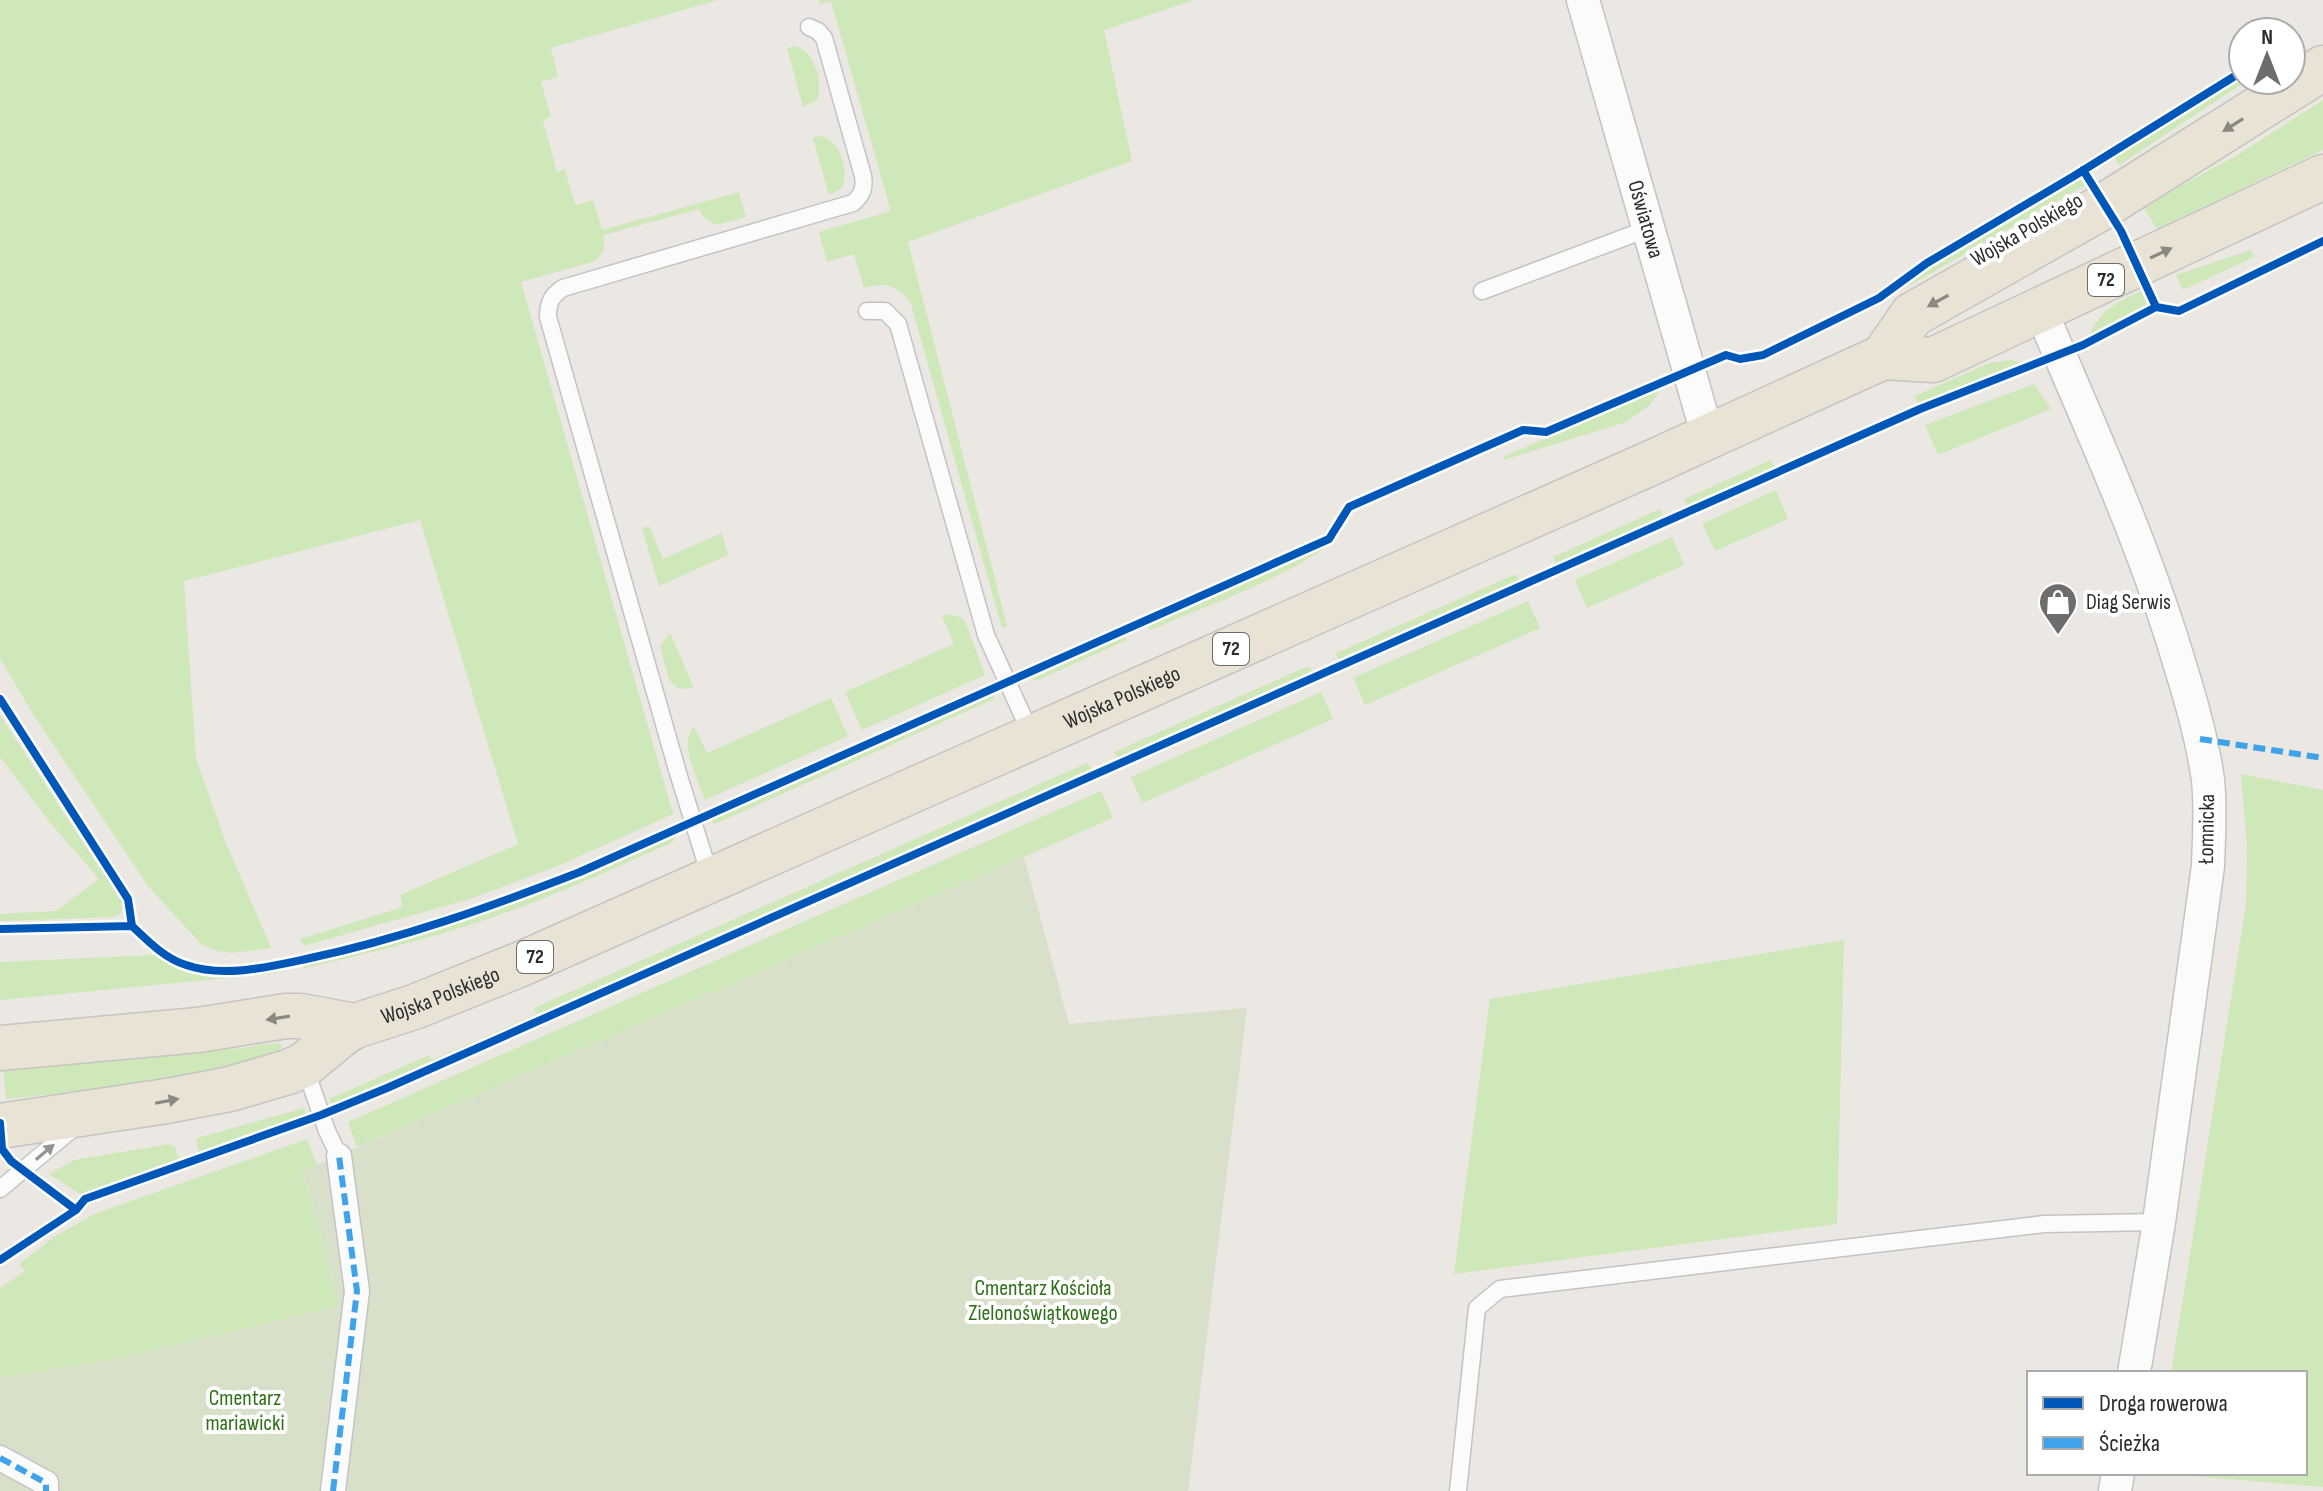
<svg xmlns="http://www.w3.org/2000/svg" width="2323" height="1491" font-family="'Sofia Sans Condensed',sans-serif">
  <style>
    .green { fill: #cee8b9 }
    .cemetery { fill: #d8e0c9 }
    .lines { fill: none; stroke-linecap: round; stroke-linejoin: round }
    .service-casing { stroke: #c4c3c3; stroke-width: 19 }
    .pedestrian-casing { stroke: #c4c3c3; stroke-width: 27 }
    .minor-casing { stroke: #c4c3c3; stroke-width: 35 }
    .primary-casing { stroke: #c6c4c2; stroke-width: 47 }
    .service { stroke: #fcfbfb; stroke-width: 16 }
    .pedestrian { stroke: #fcfbfb; stroke-width: 24 }
    .minor { stroke: #fcfbfb; stroke-width: 32 }
    .primary { stroke: #e8e3d4; stroke-width: 44 }
    .quiet { stroke: #3ea3eb; stroke-width: 6; stroke-dasharray: 12 6; stroke-linecap: butt }
    .cycleway-casing { stroke: #fff; stroke-width: 13 }
    .cycleway { stroke: #0057b8; stroke-width: 8 }
    .oneway { fill: #8a8880 }
    .oneway2 { fill: #949494 }
    .labels { text-anchor: middle; dominant-baseline: central; stroke-width: 8; stroke-linejoin: round; paint-order: stroke }
    .shield { fill: #fff; stroke: #6b6b6b; stroke-width: 2 }
    .shield-label { font-size: 20px; font-weight: bold; fill: #2c2c2c }
    .street-label { font-size: 22px; fill: #2c2c2c; stroke: #fff }
    .poi-label { font-size: 22px; fill: #2c2c2c; stroke: #fff; text-anchor: start }
    .park-label { font-size: 22px; fill: #2d7016; stroke: #fff }
  </style>
  <rect width="100%" height="100%" fill="#ebe7e2"/>
  <path class="green" d="M 0,0 L 718,0 L 551,48 L 558,77 L 541,82 L 551,117 L 543,120 L 557,172 L 565,169 L 575,205 L 593,200 L 602,230 L 739,192 L 746,217 L 716,225 L 702,216 L 699,209 L 604,235 L 604,250 L 595,261 L 521,282 L 673,814 L 560,865 L 473,898 L 304,946 L 300,939 L 403,907 L 400,895 L 518,844 L 420,520 L 184,581 L 196,759 L 226,843 L 271,948 L 232,953 L 217,951 L 201,944 L 148,886 L 33,714 L 0,658 Z
    M 819,0 L 1194,0 L 1104,30 L 1132,161 L 908,242 L 1007,626 L 1002,628 L 911,304 C 899,285 885,282 864,288 L 854,254 L 827,262 L 819,232 L 891,211 L 831,1 L 820,4 Z
    M 795,46 C 814,50 824,83 817,100 L 803,107 L 787,48 Z
    M 2243,77 L 2243,80 L 2248,80 L 2119,165 L 2114,158 Z
    M 2323,100 L 2323,150 L 2157,229 L 2143,206 L 2236,156 Z
    M 820,136 C 840,139 850,171 842,188 L 829,195 L 813,138 Z
    M 2077,180 L 2083,181 L 2085,185 L 1886,299 L 1930,266 Z
    M 2251,250 L 2254,257 L 2183,290 L 2176,275 Z
    M 2141,291 L 2148,307 L 2089,335 C 2100,310 2118,302 2141,291 Z
    M 2011,360 L 2023,363 L 1918,405 L 1915,396 L 1989,363 Z
    M 2034,384 L 2051,409 L 1938,455 L 1925,425 Z
    M 1661,388 L 1650,405 L 1626,422 L 1504,460 L 1503,457 Z
    M 1771,460 L 1775,468 L 1688,507 L 1684,499 Z
    M 1776,490 L 1788,519 L 1715,551 L 1702,524 Z
    M 1660,509 L 1664,517 L 1557,565 L 1553,557 Z
    M 649,526 L 663,559 L 722,533 L 728,555 L 659,586 L 642,528 Z
    M 1672,537 L 1684,565 L 1587,608 L 1575,580 Z
    M 1334,542 C 1280,581 1212,603 1151,630 L 1147,626 Z
    M 1516,574 L 1520,581 L 1339,661 L 1336,653 Z
    M 1528,601 L 1540,628 L 1365,705 L 1353,678 Z
    M 949,614 L 962,618 L 966,624 L 985,675 L 862,730 L 845,692 L 954,644 L 942,616 Z
    M 670,633 L 694,688 L 679,689 L 669,680 L 660,646 Z
    M 1125,634 L 1127,640 L 1036,681 L 1028,677 Z
    M 1306,667 L 1310,667 L 1313,673 L 1118,759 L 1114,752 Z
    M 1321,692 L 1333,719 L 1142,803 L 1131,777 Z
    M 993,693 L 994,699 L 715,824 L 711,820 Z
    M 831,698 L 848,736 L 705,800 C 698,779 678,744 694,726 L 707,753 Z
    M 0,715 L 122,902 C 123,910 122,913 115,917 L 0,921 L 0,914 L 56,911 L 99,879 L 53,826 L 0,757 Z
    M 1087,763 L 1093,770 L 331,1106 L 329,1099 L 429,1055 L 432,1060 L 536,1014 L 534,1008 Z
    M 2241,774 L 2323,790 L 2323,1487 L 2155,1473 L 2305,1473 L 2305,1373 L 2171,1373 L 2246,905 L 2247,846 Z
    M 1101,791 L 1113,818 L 357,1147 L 348,1122 Z
    M 676,835 L 673,842 C 611,870 549,898 485,920 C 426,940 365,954 305,968 L 302,965 C 436,933 551,891 676,835 Z
    M 1844,940 L 1837,1224 L 1454,1274 L 1490,999 Z
    M 155,955 C 198,984 228,974 277,970 L 278,973 L 0,1000 L 0,962 Z
    M 280,1042 L 282,1047 L 276,1053 C 187,1078 98,1090 6,1099 L 3,1068 L 244,1048 Z
    M 304,1108 L 307,1116 L 199,1153 L 196,1141 L 197,1138 Z
    M 307,1139 L 317,1165 L 301,1173 L 310,1193 L 339,1306 L 113,1360 L 0,1378 L 0,1288 L 25,1271 L 19,1264 L 54,1237 L 94,1214 Z
    M 170,1144 L 175,1147 L 179,1160 L 80,1194 L 49,1174 L 74,1160 Z"/>
  <path class="cemetery" d="M 1024,857 L 1069,1024 L 1247,1008 L 1188,1491 L 0,1491 L 0,1378 L 113,1360 L 339,1306 L 310,1193 L 301,1172 Z"/>
  <g class="lines">
    <g class="service-casing">
      <path id="service" d="M 1482,291 L 1647,229
        M 867,311 L 885,311 L 898,324 L 986,635 L 1032,736
        M 710,876 L 678,773 L 548,317 C 548,303 551,296 563,288 L 853,203 C 862,195 865,189 863,176 L 824,38 L 818,31 L 809,27
        M 305,1068 L 327,1131 L 339,1156
        M 0,1189 L 76,1126
        M 1458,1491 L 1477,1308 L 1500,1289 L 2044,1224 L 2159,1222"/>
    </g>
    <g class="pedestrian-casing">
      <path id="pedestrian" d="M 0,1458 L 46,1483 L 46,1491
        M 333,1491 L 357,1291 L 339,1156"/>
    </g>
    <g class="minor-casing">
      <g id="minor">
        <path id="s1" d="M 1583,0 L 1708,437"/>
        <path d="M 2041,311 C 2086,417 2134,522 2170,633 C 2185,681 2201,730 2208,780 C 2211,809 2209,837 2208,866 L 2159,1222 L 2134,1373"/>
        <path d="M 2115,1491 L 2118,1473"/>
      </g>
    </g>
    <g class="primary-casing">
      <g id="primary">
        <path d="M 1883,357 L 1912,315 L 2099,209 L 2323,68"/>
        <path d="M 0,1048 L 198,1030 L 286,1016 L 301,1016 L 355,1026"/>
        <path id="s2" d="M 0,1126 L 167,1101 L 230,1089 L 288,1072 L 304,1065 L 344,1032 L 355,1026 L 414,1007 L 521,964 L 1653,462 L 1883,357 L 1933,360 L 2323,177"/>
      </g>
    </g>
    <use href="#service" class="service"/>
    <use href="#pedestrian" class="pedestrian"/>
    <use href="#minor" class="minor"/>
    <use href="#primary" class="primary"/>
    <path class="quiet" d="M 2200,739 L 2323,758
      M 0,1458 L 46,1483 L 46,1491
      M 333,1491 L 357,1291 L 339,1156"/>
    <g class="cycleway-casing">
      <path id="cycleway" d="M 2083,170 L 2121,231 L 2156,307
        M 0,699 L 128,899 L 132,926 L 0,929
        M 132,926 C 148,941 164,958 186,965 C 223,978 269,967 306,959 C 401,939 490,907 580,872 L 1329,539 L 1349,507 L 1523,430 L 1546,432 L 1726,355 L 1740,359 L 1763,355 L 1879,298 L 1927,263 L 2074,176 L 2243,71
        M 0,1123 L 2,1149 L 11,1161 L 76,1210
        M 0,1260 L 76,1210 L 85,1199 L 321,1115 L 387,1088 L 1920,409 L 2083,345 L 2156,307 L 2179,311 L 2323,241"/>
    </g>
    <use href="#cycleway" class="cycleway"/>
  </g>
  <defs><path id="oneway-solid" d="M-6-.8H1V-3.2L6.5 0L1 3.2V.8H-6Z" transform="scale(2)"/></defs>
  <g class="oneway">
    <use href="#oneway-solid" transform="translate(2233 125) rotate(148)"/>
    <use href="#oneway-solid" transform="translate(2161 253) rotate(-25)"/>
    <use href="#oneway-solid" transform="translate(1938 301) rotate(151)"/>
    <use href="#oneway-solid" transform="translate(278 1018) rotate(171)"/>
    <use href="#oneway-solid" transform="translate(167 1101) rotate(-11)"/>
  </g>
  <use class="oneway2" href="#oneway-solid" transform="translate(45 1152) rotate(-40)"/>
  <defs>
    <g id="shop-pin" transform="scale(2)"><path d="M0 17L-7.5 6A9.5 9.5 0 1 1 7.5 6Z" fill="#6f6d6c" stroke="#fff"/><path d="M-5-2.5h2.3a2.7 3.5 0 0 1 5.4 0H5L5.5 6h-11ZM-1.5-2.5h3a1.5 2.3 0 0 0-3 0Z" fill="#fff"/></g>
  </defs>
  <g fill-rule="evenodd">
    <use href="#shop-pin" x="2058" y="602"/>
  </g>
  <g class="labels">
    <g class="shield">
      <rect x="2088" y="264" width="36" height="32" rx="6"/>
      <rect x="1213" y="633" width="36" height="32" rx="6"/>
      <rect x="517" y="941" width="36" height="32" rx="6"/>
    </g>
    <g class="shield-label">
      <text x="2106" y="280">72</text>
      <text x="1231" y="649">72</text>
      <text x="535" y="957">72</text>
    </g>
    <g class="street-label">
      <text stroke="none"><textPath href="#s1" startOffset="228">Oświatowa</textPath></text>
      <text transform="translate(2027 230) rotate(-30)">Wojska Polskiego</text>
      <text stroke="none"><textPath href="#s2" startOffset="1210">Wojska Polskiego</textPath></text>
      <text transform="translate(2207 829) rotate(-89)">Łomnicka</text>
      <text stroke="none"><textPath href="#s2" startOffset="466">Wojska Polskiego</textPath></text>
    </g>
    <g class="poi-label">
      <text x="2086" y="602">Diag Serwis</text>
    </g>
    <g class="park-label">
      <text x="1043" y="1288">Cmentarz Kościoła<tspan x="1043" dy="25">Zielonoświątkowego</tspan></text>
      <text x="245" y="1398">Cmentarz<tspan x="245" dy="25">mariawicki</tspan></text>
    </g>
  </g>
  <rect x="2027" y="1371" width="280" height="104" fill="#ffffff" stroke="#ababab" stroke-width="2"/>
  <rect x="2043" y="1397" width="40" height="12" fill="#0057b8" stroke="#ababab" stroke-width="2"/>
  <text x="2099" y="1411" font-size="24" fill="#2c2c2c">Droga rowerowa</text>
  <rect x="2043" y="1437" width="40" height="12" fill="#3ea3eb" stroke="#ababab" stroke-width="2"/>
  <text x="2099" y="1451" font-size="24" fill="#2c2c2c">Ścieżka</text>
  <g transform="translate(2267 56)"><circle r="38" fill="#ffffff" stroke="#ababab" stroke-width="2"/>
  <path d="M0-6L14 30L0 20L-14 30Z" fill="#6f6d6c"/>
  <text y="-12" font-size="22" font-weight="bold" text-anchor="middle" fill="#2c2c2c">N</text>
  </g>
</svg>
